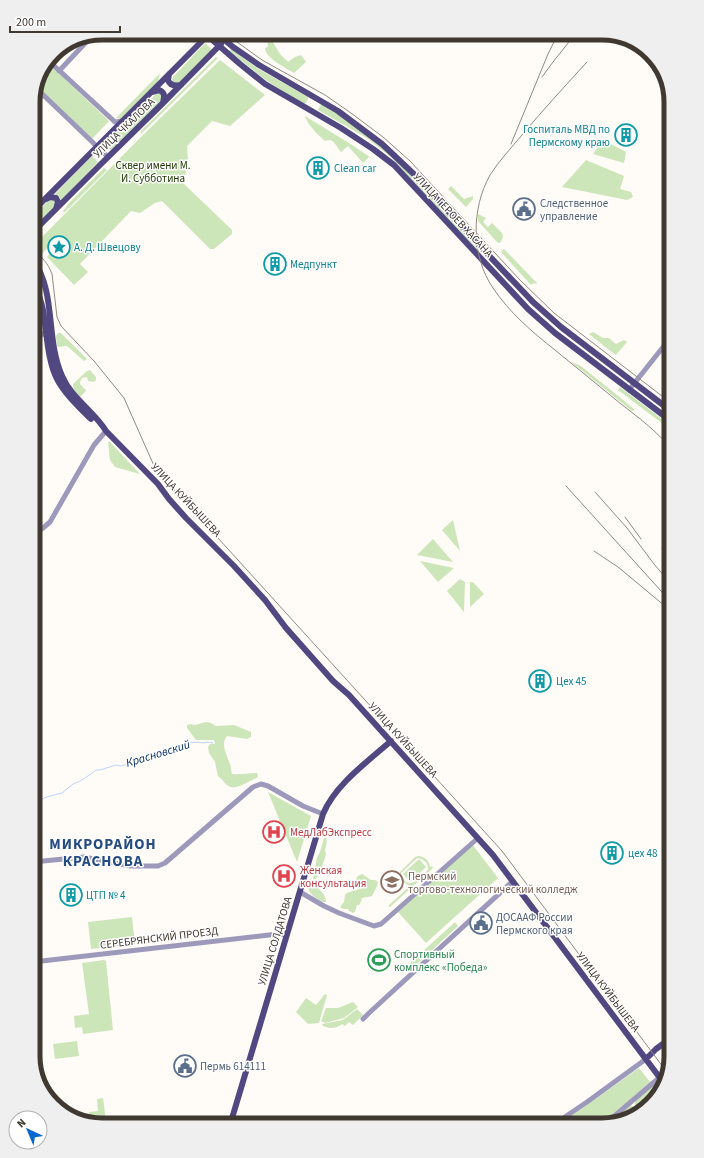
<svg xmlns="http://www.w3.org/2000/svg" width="704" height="1158" font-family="'Source Sans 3',sans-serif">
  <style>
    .green { fill: #cce6b9; fill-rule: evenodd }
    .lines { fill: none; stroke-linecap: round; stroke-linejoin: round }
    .stream { stroke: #b9d5ff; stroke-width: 1 }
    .minor { stroke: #9c99bb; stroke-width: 5 }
    .major { stroke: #514881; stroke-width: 6 }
    .tram { stroke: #908a84; stroke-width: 1 }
    .rail { stroke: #908a84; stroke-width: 1 }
    .labels { text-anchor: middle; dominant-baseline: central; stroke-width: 3; stroke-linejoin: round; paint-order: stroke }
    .street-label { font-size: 11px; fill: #403931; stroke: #fff }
    .culture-label { font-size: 11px; fill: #0d838f; stroke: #fff; text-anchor: start }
    .park-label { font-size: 11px; fill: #1d3701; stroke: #fff }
    .service-label { font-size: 11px; fill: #4e5e75; stroke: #fff; text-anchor: start }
    .health-label { font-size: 11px; fill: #be3a42; stroke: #fff; text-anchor: start }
    .education-label { font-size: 11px; fill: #785e54; stroke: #fff; text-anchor: start }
    .leisure-label { font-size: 11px; fill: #27864d; stroke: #fff; text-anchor: start }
    .water-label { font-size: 12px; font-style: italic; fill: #05316a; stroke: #fff }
    .district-label { font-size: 15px; font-weight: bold; letter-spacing: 1px; fill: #254c82; stroke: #fff }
    .rim { fill: none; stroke: #403931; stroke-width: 5 }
  </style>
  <rect width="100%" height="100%" fill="#fffbf7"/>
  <path class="green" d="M 267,39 L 271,39 L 280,54 L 288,62 L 295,57 L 301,55 L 306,62 L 294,73 C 286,68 265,58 265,48 L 268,47 Z
    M 205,43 L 212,50 L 179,83 C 176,84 173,83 172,79 L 173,77 Z
    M 231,49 L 257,68 L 308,97 L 308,99 L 306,103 L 304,104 L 267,81 L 229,51 Z
    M 216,57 L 218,58 L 141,134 L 141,131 Z
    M 220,60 L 265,95 L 230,126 L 212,121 L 187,146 L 188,161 L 185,165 L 186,173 L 182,182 L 232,230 L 232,234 L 214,249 L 210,249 L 162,201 L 155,203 L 140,213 L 131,211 L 80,264 L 88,272 L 74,285 L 47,257 L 52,251 L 48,247 L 43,253 L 34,245 L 144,134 Z
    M 49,64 L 109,121 L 91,140 L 38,87 Z
    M 160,73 L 158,82 L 121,119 L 116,118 Z
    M 159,93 L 161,94 L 162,100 L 112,149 C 109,151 107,149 106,146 L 107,142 L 156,94 Z
    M 321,104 L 334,111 L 373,140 L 399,162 L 477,248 L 477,251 L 392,158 L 367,138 L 318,110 Z
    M 305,116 L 349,143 L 373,159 L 369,157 L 363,163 L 348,146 L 341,152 C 336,147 334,137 325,141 C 318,135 309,126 305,117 Z
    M 605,142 L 611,144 L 626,152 L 624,163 L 593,154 L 600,144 L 604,146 Z
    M 92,156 L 98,162 L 61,200 L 59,197 L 55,194 Z
    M 586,160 L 624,176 L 620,189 L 631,192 L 633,197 L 627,200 L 562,187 Z
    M 104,168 L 107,170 L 64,213 L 63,211 L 69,203 Z
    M 451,186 L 464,199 L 473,196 L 473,199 L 466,207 L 448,189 Z
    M 52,199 L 56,202 L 55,206 L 33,229 L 33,216 L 49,200 Z
    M 478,214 L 486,218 L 483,222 L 488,227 L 492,223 L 502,233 L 503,237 L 501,242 L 499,243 L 497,242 L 478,221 Z
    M 504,249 L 537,283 L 536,284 L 534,283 L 531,285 L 501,252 Z
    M 593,332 L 603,338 L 609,338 L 616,344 L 624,340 L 627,342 L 616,355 L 609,350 L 589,334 Z
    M 58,333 L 61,333 L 87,359 L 84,361 L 67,346 L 65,346 L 59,347 L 57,346 L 56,336 Z
    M 571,362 L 581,366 L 622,399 L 635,410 L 632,411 Z
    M 90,370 L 96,377 L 96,380 L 94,382 L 88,381 L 87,377 L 82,378 L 80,382 L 80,384 L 85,389 L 86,391 L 80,397 C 76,395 73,389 73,384 L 87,371 Z
    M 620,387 L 671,426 L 671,430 L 618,390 Z
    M 108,442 L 110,442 L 140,474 L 115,467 L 110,460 Z
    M 453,520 L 460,551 L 442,530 Z
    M 433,539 L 453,562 L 417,555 Z
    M 420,561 L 454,568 L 438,582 Z
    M 460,579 L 465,582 L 464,612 L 447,591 Z
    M 470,582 L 473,582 L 484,594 L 470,607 Z
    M 206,722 L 211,723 L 216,726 L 234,725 L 251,732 L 251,737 L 247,739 L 227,736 C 220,743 227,756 230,764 C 231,767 231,770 232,774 C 240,775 248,773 257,773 L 258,776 L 257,778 C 248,781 235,792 227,785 C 224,782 223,780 218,776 L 215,762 L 209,753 L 208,747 L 210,744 L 215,744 L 214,740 L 196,740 L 187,728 L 187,725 L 190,724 L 195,725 Z
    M 268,792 L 311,816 L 297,862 Z
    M 324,838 L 326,838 C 328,844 325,846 325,851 C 325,852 326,853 326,854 C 325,859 319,875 316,879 L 313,879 L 317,857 L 320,852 Z
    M 472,844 L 498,878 L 426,943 L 398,912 Z
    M 418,856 C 425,856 429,861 430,867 L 432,866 L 433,868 L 390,907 L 388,906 L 410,886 C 404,883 399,879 400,872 L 415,857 ZM 418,858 C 423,859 429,863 428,869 C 427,872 424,874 421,876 C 419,878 417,881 414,882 C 407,886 402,879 401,873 L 416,859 Z
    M 419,859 L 426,867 L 410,882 L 403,874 Z
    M 362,874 L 371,880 L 375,880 L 378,882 L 377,886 L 372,896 L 362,898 L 361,902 L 359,905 L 357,905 L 355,912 L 353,913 L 349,911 L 348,909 L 343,909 L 340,907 L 344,902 L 345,895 L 347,893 L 359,889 L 360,887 L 355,884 L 354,882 L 358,876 Z
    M 312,883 C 318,889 326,893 326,902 L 323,902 C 317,899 308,894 308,886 Z
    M 132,917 L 135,944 L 91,949 L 88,922 Z
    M 455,922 L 458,926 L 414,967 L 410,963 Z
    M 104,960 L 106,961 L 113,1030 L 83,1034 L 82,1027 L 75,1028 L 74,1016 L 89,1014 L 82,963 Z
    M 325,994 L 327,995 L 319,1023 L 308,1024 L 296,1012 L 306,998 L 316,1005 Z
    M 353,1002 L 358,1007 L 344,1018 L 325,1023 L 321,1021 L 326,1008 L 338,1008 Z
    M 357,1009 L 363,1015 L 353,1025 L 349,1022 L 345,1026 L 342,1024 C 336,1029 330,1029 323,1026 L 322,1024 L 343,1020 Z
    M 77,1041 L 79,1056 L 55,1059 L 53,1044 Z
    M 639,1068 L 650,1082 L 600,1125 L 556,1125 L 580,1110 Z
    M 653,1085 L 659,1094 L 640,1111 L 635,1105 L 635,1101 Z
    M 103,1098 L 106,1121 L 90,1122 L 89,1112 L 98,1111 L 97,1099 Z
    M 631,1105 L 638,1113 L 632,1118 L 609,1123 Z"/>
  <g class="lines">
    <path class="stream" d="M 40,802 L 44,798 L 50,796 L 62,793 L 73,784 L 80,781 L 91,774 L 96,770 L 100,770 L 116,765 L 121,766 L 133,763 L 137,761 L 146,759 L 170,749 L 180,748 L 189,743 L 197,742 L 203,743 L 207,742 L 213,743"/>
    <path class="minor" d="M 50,62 L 115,122 L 123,121
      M 59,71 L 90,38
      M 37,89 L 108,157
      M 33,98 L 40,91
      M 33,342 L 41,335 L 47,332
      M 629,390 L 671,337
      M 33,534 L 43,528 L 50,522 L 94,445 L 106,431
      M 33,862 L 84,857 L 130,866 L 158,866 L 165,863 L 253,787 L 261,784 L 268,786 L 303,806 L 323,814
      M 300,892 L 324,906 L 339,913 L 374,926 L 381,924 L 478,838
      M 33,962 L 278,934 L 287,935
      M 363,1019 L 369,1013 L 513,881
      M 605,1124 L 660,1077
      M 553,1125 L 587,1102 L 646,1059"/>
    <path class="major" d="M 209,37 L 240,64 L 265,84 L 341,128 L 373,149 L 394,165 L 528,309 L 555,333 L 671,421
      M 221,37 L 233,47 L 259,65 L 338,111 L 382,144 L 418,178 L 477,243 L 533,302 L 561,327 L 671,411
      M 169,74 L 168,80 C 170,86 176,86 181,85
      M 152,92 L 159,90 C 166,93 164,97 163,103
      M 46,199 L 50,197 L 56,198 L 58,202 L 56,209
      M 33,211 L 206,37
      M 33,232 L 102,163 L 162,104 L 221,44
      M 33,259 C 57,295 45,337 62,376 C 71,398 94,411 106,431 L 158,484 L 169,499 L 186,518 L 234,566 L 265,600 L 286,628 L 333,681 L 349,695 L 493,855 L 663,1082
      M 33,281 C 37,290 41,300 43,310 C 47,332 47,359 57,379 C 65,394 79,407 91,419
      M 646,1059 L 656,1049 L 671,1038
      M 230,1125 L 323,814 C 335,785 367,762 391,741"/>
    <path class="tram" d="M 230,37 L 262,60 L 325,95 L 351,113 L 383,137 L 410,161 L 519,279 L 554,313 L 671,403
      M 33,250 C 42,257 48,263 52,274 L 57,317 L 61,326 L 94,361 L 124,398 L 155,468 L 159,473 L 502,851 L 666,1071"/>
    <path class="rail" d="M 587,62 C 565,86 543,110 522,135 C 511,148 499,161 490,175 C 471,209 471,256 493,288 C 509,312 532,332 555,350 C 577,368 599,386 621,404 C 638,417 656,431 671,448
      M 542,77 L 553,62 L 576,33
      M 511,144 L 548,54 L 558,34
      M 566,486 L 671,602
      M 595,492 L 627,528 L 654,564 L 671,584
      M 625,517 L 641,539
      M 662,549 L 671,562
      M 594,551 L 618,567 L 671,611"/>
  </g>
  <defs>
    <g id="building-ring" transform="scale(1.15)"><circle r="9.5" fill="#fff" stroke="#0f9aa8" stroke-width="1.5"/><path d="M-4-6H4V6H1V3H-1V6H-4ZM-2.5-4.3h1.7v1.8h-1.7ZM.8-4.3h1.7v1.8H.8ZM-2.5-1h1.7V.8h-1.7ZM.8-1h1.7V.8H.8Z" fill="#0f9aa8"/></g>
    <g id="civic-ring" transform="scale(1.15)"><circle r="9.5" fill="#fff" stroke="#5c6f8a" stroke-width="1.5"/><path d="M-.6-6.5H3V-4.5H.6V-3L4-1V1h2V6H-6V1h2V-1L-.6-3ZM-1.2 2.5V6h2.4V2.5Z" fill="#5c6f8a"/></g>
    <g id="sight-ring" transform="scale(1.15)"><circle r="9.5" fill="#fff" stroke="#0f9aa8" stroke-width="1.5"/><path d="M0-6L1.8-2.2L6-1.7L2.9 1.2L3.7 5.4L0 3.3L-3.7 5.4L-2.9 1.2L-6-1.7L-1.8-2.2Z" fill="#0f9aa8"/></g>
    <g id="hospital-ring" transform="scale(1.15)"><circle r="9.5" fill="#fff" stroke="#e0444e" stroke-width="1.5"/><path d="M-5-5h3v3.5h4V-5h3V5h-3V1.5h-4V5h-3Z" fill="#e0444e"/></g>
    <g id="university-ring" transform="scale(1.15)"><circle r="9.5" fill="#fff" stroke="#8d6e63" stroke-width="1.5"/><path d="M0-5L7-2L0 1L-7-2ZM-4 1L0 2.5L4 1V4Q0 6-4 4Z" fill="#8d6e63"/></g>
    <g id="stadium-ring" transform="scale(1.15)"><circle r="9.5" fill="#fff" stroke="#2e9e5b" stroke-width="1.5"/><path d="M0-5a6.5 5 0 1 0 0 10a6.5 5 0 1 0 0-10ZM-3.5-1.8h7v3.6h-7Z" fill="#2e9e5b"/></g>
  </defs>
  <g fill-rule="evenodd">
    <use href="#building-ring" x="626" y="135"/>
    <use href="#building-ring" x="318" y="168"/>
    <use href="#civic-ring" x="524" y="209"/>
    <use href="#sight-ring" x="59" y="247"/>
    <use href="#building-ring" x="275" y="264"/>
    <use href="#building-ring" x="540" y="681"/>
    <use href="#hospital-ring" x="274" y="832"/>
    <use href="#building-ring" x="612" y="853"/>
    <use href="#hospital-ring" x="284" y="876"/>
    <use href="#university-ring" x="392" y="882"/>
    <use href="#building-ring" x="71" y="895"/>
    <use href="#civic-ring" x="481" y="923"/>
    <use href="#stadium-ring" x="379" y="960"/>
    <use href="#civic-ring" x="185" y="1066"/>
  </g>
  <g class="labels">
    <g class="street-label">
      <text transform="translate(124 128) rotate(-44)">УЛИЦА ЧКАЛОВА</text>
      <text transform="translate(453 215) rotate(47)">УЛИЦА ГЕРОЕВ ХАСАНА</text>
      <text transform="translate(186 500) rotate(47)">УЛИЦА КУЙБЫШЕВА</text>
      <text transform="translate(403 740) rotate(48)">УЛИЦА КУЙБЫШЕВА</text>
      <text transform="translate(159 938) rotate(-7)">СЕРЕБРЯНСКИЙ ПРОЕЗД</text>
      <text transform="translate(275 941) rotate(-73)">УЛИЦА СОЛДАТОВА</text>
      <text transform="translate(608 992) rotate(53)">УЛИЦА КУЙБЫШЕВА</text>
    </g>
    <g class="culture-label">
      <text x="610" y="129" text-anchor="end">Госпиталь МВД по<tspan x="610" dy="13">Пермскому краю</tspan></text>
      <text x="334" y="168">Clean car</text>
      <text x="74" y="247">А. Д. Швецову</text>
      <text x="290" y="264">Медпункт</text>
      <text x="556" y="681">Цех 45</text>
      <text x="628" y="853">цех 48</text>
      <text x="86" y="895">ЦТП № 4</text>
    </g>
    <g class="park-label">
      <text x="153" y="165">Сквер имени М.<tspan x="153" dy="13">И. Субботина</tspan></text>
    </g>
    <g class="service-label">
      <text x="540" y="203">Следственное<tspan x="540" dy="13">управление</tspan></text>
      <text x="496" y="917">ДОСААФ России<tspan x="496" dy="13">Пермского края</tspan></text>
      <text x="200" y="1066">Пермь 614111</text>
    </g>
    <g class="health-label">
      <text x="290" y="832">МедЛабЭкспресс</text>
      <text x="300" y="870">Женская<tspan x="300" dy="13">консультация</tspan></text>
    </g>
    <g class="education-label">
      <text x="408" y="876">Пермский<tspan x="408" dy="13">торгово-технологический колледж</tspan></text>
    </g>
    <g class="leisure-label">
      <text x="394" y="954">Спортивный<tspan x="394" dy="13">комплекс «Победа»</tspan></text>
    </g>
    <g class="water-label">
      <text transform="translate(158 754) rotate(-17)">Красновский</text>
    </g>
    <g class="district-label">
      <text x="103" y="844">МИКРОРАЙОН<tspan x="103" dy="17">КРАСНОВА</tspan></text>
    </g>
  </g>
  <path d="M0 0H704V1158H0ZM102 40H602A62 62 0 0 1 664 102V1056A62 62 0 0 1 602 1118H102A62 62 0 0 1 40 1056V102A62 62 0 0 1 102 40Z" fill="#f0efef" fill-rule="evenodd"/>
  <path class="rim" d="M102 40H602A62 62 0 0 1 664 102V1056A62 62 0 0 1 602 1118H102A62 62 0 0 1 40 1056V102A62 62 0 0 1 102 40Z"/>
  <g transform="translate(28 1130) rotate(316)"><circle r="19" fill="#ffffff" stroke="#b3b0ad"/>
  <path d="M0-3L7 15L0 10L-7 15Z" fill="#0866cf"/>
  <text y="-6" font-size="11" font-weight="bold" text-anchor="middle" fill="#403931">N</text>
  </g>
  <path d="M10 26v6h110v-6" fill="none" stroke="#403931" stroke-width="2"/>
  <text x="16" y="26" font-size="12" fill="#403931" stroke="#ffffff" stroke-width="3" paint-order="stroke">200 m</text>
</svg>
